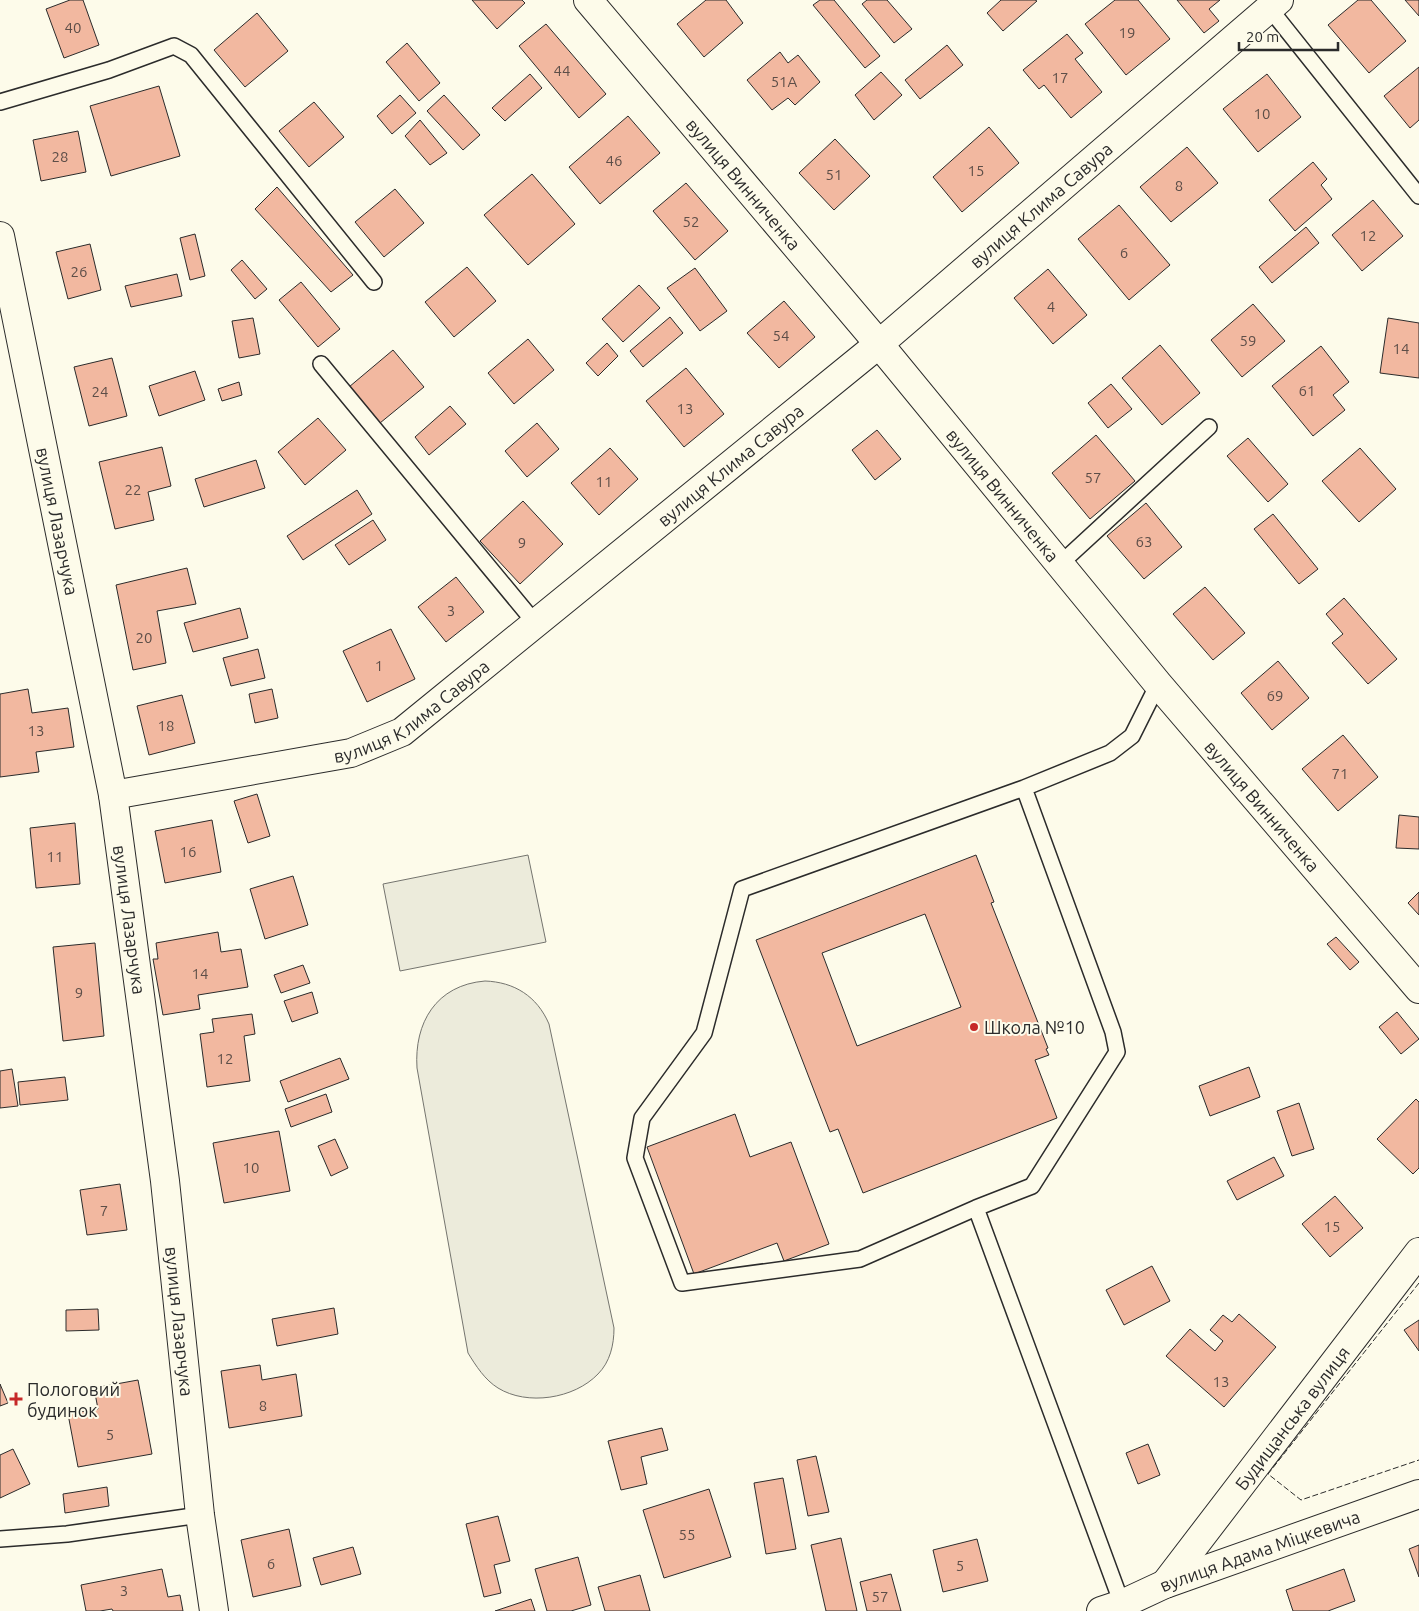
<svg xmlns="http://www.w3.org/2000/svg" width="1419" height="1611" font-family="Ubuntu,sans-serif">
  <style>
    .green { fill: #ecebdb; stroke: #74746e }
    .building { fill: #f2b8a0; stroke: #2b2b2b; fill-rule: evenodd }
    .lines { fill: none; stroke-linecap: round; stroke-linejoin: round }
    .lane-casing { stroke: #2b2b2b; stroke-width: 18 }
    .street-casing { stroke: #2b2b2b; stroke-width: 30 }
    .secondary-casing { stroke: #2b2b2b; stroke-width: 30 }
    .lane { stroke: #fdfbea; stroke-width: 15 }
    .street { stroke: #fdfbea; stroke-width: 28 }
    .secondary { stroke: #fdfbea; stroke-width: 28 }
    .fence { stroke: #2b2b2b; stroke-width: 1; stroke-dasharray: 6 2.5; stroke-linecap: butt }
    .poi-dot { fill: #c62828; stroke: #fdfbea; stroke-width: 2 }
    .labels { text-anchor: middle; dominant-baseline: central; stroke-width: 4; stroke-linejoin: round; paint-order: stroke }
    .number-label { font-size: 15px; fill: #5d4e48 }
    .street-label { font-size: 18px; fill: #2b2b2b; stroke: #fdfbea }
    .poi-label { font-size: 18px; fill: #2b2b2b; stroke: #fdfbea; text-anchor: start }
  </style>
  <rect width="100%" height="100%" fill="#fdfbea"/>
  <path class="green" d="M 528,855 L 546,942 L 400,971 L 383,884 Z
    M 485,981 C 514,982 537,996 549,1024 L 614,1328 C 614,1345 610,1362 598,1374 C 574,1399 527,1406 498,1388 C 485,1380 476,1366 468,1353 L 417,1068 C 414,1023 436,985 485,981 Z"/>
  <path class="building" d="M 70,0 L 83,0 L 99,45 L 64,58 L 46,9 Z
    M 472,0 L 522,0 L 525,3 L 497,29 Z
    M 706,0 L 726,0 L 743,23 L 704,57 L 677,24 Z
    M 820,0 L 834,0 L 880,56 L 865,68 L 813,5 Z
    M 867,0 L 887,0 L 912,29 L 894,43 L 862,4 Z
    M 1001,0 L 1035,0 L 1037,1 L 1003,31 L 987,13 Z
    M 1115,0 L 1138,0 L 1170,39 L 1126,75 L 1085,24 Z
    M 1177,0 L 1220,0 L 1209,9 L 1219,21 L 1204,33 Z
    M 1358,0 L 1371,0 L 1406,41 L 1369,73 L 1328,25 Z
    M 1405,0 L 1419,0 L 1419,16 Z
    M 257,13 L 288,51 L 245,87 L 214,50 Z
    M 546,24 L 606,94 L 579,118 L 519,46 Z
    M 1067,34 L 1083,53 L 1075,59 L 1102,92 L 1071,118 L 1044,85 L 1039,89 L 1023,70 Z
    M 407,43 L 440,83 L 419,101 L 386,62 Z
    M 947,45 L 963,65 L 920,99 L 905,80 Z
    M 780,52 L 788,63 L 798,55 L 820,82 L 795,105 L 788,98 L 772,110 L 747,80 Z
    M 1419,67 L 1419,120 L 1410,128 L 1384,96 Z
    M 881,72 L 902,95 L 874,120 L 855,95 Z
    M 530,74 L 542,88 L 505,121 L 492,108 Z
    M 1267,74 L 1301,117 L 1258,152 L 1223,109 Z
    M 159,86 L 180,156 L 111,176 L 90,106 Z
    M 400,95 L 416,113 L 392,134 L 377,116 Z
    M 444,95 L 480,135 L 463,150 L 427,111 Z
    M 314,102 L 344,137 L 309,167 L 279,131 Z
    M 628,116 L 660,153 L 600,204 L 569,167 Z
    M 420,120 L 447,153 L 430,165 L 405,136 Z
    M 989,127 L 1019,163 L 962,212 L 933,177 Z
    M 78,131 L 86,172 L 41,181 L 33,140 Z
    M 835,139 L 870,176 L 834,210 L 799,173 Z
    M 1187,147 L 1218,183 L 1171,222 L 1140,187 Z
    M 1313,162 L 1327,179 L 1321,185 L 1332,199 L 1295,231 L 1269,200 Z
    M 532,174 L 575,224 L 528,265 L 484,215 Z
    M 686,183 L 728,231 L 695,260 L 653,211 Z
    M 277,187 L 353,275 L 331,292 L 255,209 Z
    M 395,189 L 424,223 L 384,257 L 355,222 Z
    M 1373,200 L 1403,236 L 1362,271 L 1332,235 Z
    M 1119,205 L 1170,265 L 1129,300 L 1078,239 Z
    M 1306,227 L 1319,243 L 1272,283 L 1259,267 Z
    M 195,234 L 205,276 L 190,280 L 180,238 Z
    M 90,244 L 101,290 L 68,299 L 56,252 Z
    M 242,260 L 267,289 L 255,299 L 231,270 Z
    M 467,267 L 496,301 L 454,337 L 425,302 Z
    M 695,268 L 727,311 L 700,331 L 667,288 Z
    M 1048,269 L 1087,315 L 1053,344 L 1014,298 Z
    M 177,274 L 182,296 L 131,307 L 125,286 Z
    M 301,282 L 340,329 L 318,347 L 279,300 Z
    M 639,285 L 660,308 L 623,342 L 602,319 Z
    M 784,301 L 815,337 L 779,368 L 747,333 Z
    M 1253,304 L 1285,341 L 1242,377 L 1211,340 Z
    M 670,317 L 683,333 L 643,367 L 630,351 Z
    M 253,318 L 260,354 L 239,358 L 232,321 Z
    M 1388,318 L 1419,323 L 1419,378 L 1380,373 Z
    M 528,339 L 554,370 L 514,404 L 488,373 Z
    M 607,343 L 618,356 L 598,376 L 586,363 Z
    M 1160,345 L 1200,393 L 1162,425 L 1122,378 Z
    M 1321,346 L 1349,382 L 1333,395 L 1345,410 L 1313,436 L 1272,386 Z
    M 393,350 L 424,387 L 380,423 L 349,387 Z
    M 112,358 L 127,416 L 89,426 L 74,367 Z
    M 686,368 L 724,414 L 684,447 L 646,401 Z
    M 195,371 L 205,400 L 159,416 L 149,386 Z
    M 239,382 L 242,395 L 222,401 L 218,389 Z
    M 1111,384 L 1132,409 L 1108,428 L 1088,403 Z
    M 450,406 L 466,424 L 429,455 L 415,437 Z
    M 318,418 L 346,450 L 305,485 L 278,452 Z
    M 537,423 L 559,449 L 527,477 L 505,451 Z
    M 877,430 L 901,459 L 875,480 L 852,450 Z
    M 1096,435 L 1135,481 L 1090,519 L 1052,473 Z
    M 1248,438 L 1288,484 L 1268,502 L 1227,456 Z
    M 162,447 L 171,486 L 148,492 L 154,520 L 115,529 L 99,462 Z
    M 610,448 L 638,479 L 599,515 L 571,483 Z
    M 1360,448 L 1396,489 L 1359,522 L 1322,481 Z
    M 256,460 L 265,488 L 204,507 L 195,479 Z
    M 357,490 L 372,514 L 303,560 L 287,536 Z
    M 523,501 L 563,544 L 520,584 L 480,541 Z
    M 1146,503 L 1182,547 L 1144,579 L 1107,536 Z
    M 1273,514 L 1318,569 L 1299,584 L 1254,529 Z
    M 373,520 L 386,540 L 349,565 L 335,545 Z
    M 187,568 L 196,604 L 157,611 L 166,663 L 133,670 L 116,585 Z
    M 456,577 L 484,612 L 446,642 L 418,607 Z
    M 1205,587 L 1245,633 L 1213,660 L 1173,614 Z
    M 1344,598 L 1397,659 L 1368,684 L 1332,643 L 1343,634 L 1326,614 Z
    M 240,608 L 248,638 L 193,652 L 184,623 Z
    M 391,629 L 415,679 L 367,702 L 343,651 Z
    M 258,649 L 265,678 L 231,686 L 223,658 Z
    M 1278,661 L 1309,698 L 1272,730 L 1241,693 Z
    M 28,689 L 32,713 L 68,708 L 74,747 L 36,752 L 39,772 L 0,777 L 0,694 Z
    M 272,689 L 278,718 L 255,723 L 249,694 Z
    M 182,695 L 195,743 L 149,755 L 137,706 Z
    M 1343,735 L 1378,777 L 1338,811 L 1302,769 Z
    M 257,794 L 270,836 L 248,843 L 234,801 Z
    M 1399,815 L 1419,817 L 1419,849 L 1396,848 Z
    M 212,820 L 221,872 L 165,883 L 155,831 Z
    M 75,823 L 80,884 L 36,888 L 30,828 Z
    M 976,855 L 994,902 L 991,903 L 1048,1048 L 1046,1049 L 1049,1055 L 1035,1060 L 1057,1118 L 863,1193 L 838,1129 L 830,1132 L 756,940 ZM 925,914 L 961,1007 L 857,1046 L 822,953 Z
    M 293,876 L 308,925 L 265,939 L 250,889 Z
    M 1419,892 L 1419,915 L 1408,903 Z
    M 218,932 L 221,952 L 241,949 L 248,987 L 198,995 L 200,1009 L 163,1015 L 153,959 L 158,959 L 156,943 Z
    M 1336,937 L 1359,962 L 1350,970 L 1327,944 Z
    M 95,943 L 104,1036 L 63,1041 L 53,947 Z
    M 303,965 L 310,983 L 281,993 L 274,975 Z
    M 312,992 L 318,1013 L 292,1022 L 284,1001 Z
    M 1397,1012 L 1419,1039 L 1401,1054 L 1379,1027 Z
    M 252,1014 L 255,1034 L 244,1036 L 250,1081 L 207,1087 L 200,1034 L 214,1032 L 212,1019 Z
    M 340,1058 L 349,1079 L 288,1102 L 280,1081 Z
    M 1249,1067 L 1260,1097 L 1210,1116 L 1199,1086 Z
    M 12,1069 L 18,1106 L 0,1108 L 0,1071 Z
    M 65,1077 L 68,1100 L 20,1105 L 18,1082 Z
    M 326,1094 L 332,1112 L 291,1127 L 285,1109 Z
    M 1416,1099 L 1419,1102 L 1419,1168 L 1413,1174 L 1377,1139 Z
    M 1299,1103 L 1314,1149 L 1292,1156 L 1277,1111 Z
    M 735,1114 L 750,1157 L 791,1142 L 829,1244 L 784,1261 L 777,1243 L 694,1274 L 647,1147 Z
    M 279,1131 L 290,1191 L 224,1203 L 213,1143 Z
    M 335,1139 L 348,1168 L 331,1176 L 318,1146 Z
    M 1274,1157 L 1284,1176 L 1237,1200 L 1227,1181 Z
    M 120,1184 L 127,1230 L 87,1235 L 80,1190 Z
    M 1335,1196 L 1363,1228 L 1330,1257 L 1302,1224 Z
    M 1152,1266 L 1170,1301 L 1124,1325 L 1106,1290 Z
    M 334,1308 L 338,1334 L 277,1346 L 272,1319 Z
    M 98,1309 L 99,1330 L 66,1331 L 66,1310 Z
    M 1239,1314 L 1276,1347 L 1224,1407 L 1166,1356 L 1190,1329 L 1215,1351 L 1223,1341 L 1210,1330 L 1223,1315 L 1232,1322 Z
    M 1419,1320 L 1419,1351 L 1404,1330 Z
    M 260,1365 L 262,1380 L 296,1374 L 302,1416 L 229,1428 L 221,1371 Z
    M 138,1380 L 152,1454 L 78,1467 L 68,1414 L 98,1409 L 94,1388 Z
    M 0,1384 L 8,1403 L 0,1406 Z
    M 662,1428 L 668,1450 L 641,1457 L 647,1484 L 621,1490 L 608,1441 Z
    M 1148,1444 L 1160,1475 L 1138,1484 L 1126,1453 Z
    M 13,1449 L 30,1484 L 0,1498 L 0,1455 Z
    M 816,1456 L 829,1512 L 808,1516 L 797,1460 Z
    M 783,1478 L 796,1549 L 766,1554 L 754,1483 Z
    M 107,1487 L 109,1506 L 65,1513 L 63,1494 Z
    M 709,1489 L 731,1557 L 664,1578 L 643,1510 Z
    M 498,1516 L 510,1561 L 494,1565 L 501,1593 L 484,1597 L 466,1524 Z
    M 289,1529 L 301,1586 L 253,1597 L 241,1540 Z
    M 841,1538 L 857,1611 L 826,1611 L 811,1545 Z
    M 977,1539 L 988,1581 L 943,1592 L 933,1550 Z
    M 1419,1545 L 1419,1577 L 1409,1549 Z
    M 353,1547 L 361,1574 L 321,1585 L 313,1558 Z
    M 578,1557 L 591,1605 L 571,1611 L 547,1611 L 535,1569 Z
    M 162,1569 L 168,1597 L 180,1595 L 183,1611 L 113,1611 L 112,1609 L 100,1611 L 86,1611 L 81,1585 Z
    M 1344,1569 L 1355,1601 L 1328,1611 L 1293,1611 L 1286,1590 Z
    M 891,1574 L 901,1611 L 867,1611 L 860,1582 Z
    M 640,1575 L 650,1611 L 605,1611 L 598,1587 Z
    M 531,1599 L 535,1611 L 495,1611 Z"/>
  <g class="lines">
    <g class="lane-casing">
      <path id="lane" d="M 1270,9 L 1419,196
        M 0,102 L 109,70 L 174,46 L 191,55 L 374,282
        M 321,364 L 536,624
        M 1059,565 L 1209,427
        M 976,1208 L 1032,1186 L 1117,1052 L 1113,1032 L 1024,788
        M 0,1539 L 67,1534 L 200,1515
        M 1122,1604 L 976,1208 L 860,1259 L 682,1283 L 635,1158 L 642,1118 L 704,1033 L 742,889 L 1024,788 L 1110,753 L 1132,736 L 1158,684"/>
    </g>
    <g class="street-casing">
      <g id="street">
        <path id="s1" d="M 588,0 L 879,344 L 1158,684 L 1419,989"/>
        <path id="s2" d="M 0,236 L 113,795 L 165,1181 L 200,1515 L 214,1611"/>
        <path id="s3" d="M 113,795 L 351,753 L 402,732 L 879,344 L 1279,0"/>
      </g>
    </g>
    <g class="secondary-casing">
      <g id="secondary">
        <path id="s4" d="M 1165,1584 L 1419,1252"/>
        <path id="s5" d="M 1101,1611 L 1122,1604 L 1165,1584 L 1419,1494"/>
      </g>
    </g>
    <use href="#lane" class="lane"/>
    <use href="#street" class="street"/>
    <use href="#secondary" class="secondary"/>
    <path class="fence" d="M 1419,1283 L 1268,1474 L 1301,1500 L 1419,1460"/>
  </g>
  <g class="poi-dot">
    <circle cx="974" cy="1027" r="5"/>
    <path d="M13.5 1391.5h5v5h5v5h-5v5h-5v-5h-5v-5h5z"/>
  </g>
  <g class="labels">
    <g class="number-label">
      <text x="73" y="27">40</text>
      <text x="1127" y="32">19</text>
      <text x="562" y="70">44</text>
      <text x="1060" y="77">17</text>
      <text x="784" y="81">51А</text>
      <text x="1262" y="113">10</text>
      <text x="60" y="156">28</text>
      <text x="614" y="160">46</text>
      <text x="976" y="170">15</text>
      <text x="834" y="174">51</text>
      <text x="1179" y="185">8</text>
      <text x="691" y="221">52</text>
      <text x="1368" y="235">12</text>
      <text x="1124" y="252">6</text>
      <text x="79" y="271">26</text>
      <text x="1051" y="306">4</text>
      <text x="781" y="335">54</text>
      <text x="1248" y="340">59</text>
      <text x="1401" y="348">14</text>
      <text x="1307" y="390">61</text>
      <text x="100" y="391">24</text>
      <text x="685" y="408">13</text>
      <text x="1093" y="477">57</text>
      <text x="604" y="481">11</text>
      <text x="133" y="489">22</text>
      <text x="1144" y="541">63</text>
      <text x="522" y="542">9</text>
      <text x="451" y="610">3</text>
      <text x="144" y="637">20</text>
      <text x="379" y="665">1</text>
      <text x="1275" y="695">69</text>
      <text x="166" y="725">18</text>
      <text x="36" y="730">13</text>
      <text x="1340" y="773">71</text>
      <text x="188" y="851">16</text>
      <text x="55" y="856">11</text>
      <text x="200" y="973">14</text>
      <text x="79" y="992">9</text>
      <text x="225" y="1058">12</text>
      <text x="251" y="1167">10</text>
      <text x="104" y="1210">7</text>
      <text x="1332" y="1226">15</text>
      <text x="1221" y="1381">13</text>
      <text x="263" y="1405">8</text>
      <text x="110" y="1434">5</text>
      <text x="687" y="1534">55</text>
      <text x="271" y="1563">6</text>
      <text x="960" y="1565">5</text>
      <text x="124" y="1590">3</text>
      <text x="880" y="1596">57</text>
    </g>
    <g class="street-label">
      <text stroke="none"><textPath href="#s1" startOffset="241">вулиця Винниченка</textPath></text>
      <text stroke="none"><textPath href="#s3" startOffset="1125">вулиця Клима Савура</textPath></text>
      <text stroke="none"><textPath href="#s3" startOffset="720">вулиця Клима Савура</textPath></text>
      <text stroke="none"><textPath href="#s1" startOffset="646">вулиця Винниченка</textPath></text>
      <text stroke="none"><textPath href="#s2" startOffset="291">вулиця Лазарчука</textPath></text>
      <text stroke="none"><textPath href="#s3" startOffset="315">вулиця Клима Савура</textPath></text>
      <text stroke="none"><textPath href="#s1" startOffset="1051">вулиця Винниченка</textPath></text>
      <text stroke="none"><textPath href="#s2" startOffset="696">вулиця Лазарчука</textPath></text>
      <text stroke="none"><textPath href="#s2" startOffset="1101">вулиця Лазарчука</textPath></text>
      <text stroke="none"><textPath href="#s4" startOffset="209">Будищанська вулиця</textPath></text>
      <text stroke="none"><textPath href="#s5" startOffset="170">вулиця Адама Міцкевича</textPath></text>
    </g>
    <g class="poi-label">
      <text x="984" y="1027">Школа №10</text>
      <text x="27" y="1389">Пологовий<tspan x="27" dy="21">будинок</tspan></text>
    </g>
  </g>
  <path d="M1239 42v8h99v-8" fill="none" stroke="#2b2b2b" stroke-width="2.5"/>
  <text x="1246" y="42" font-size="15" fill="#2b2b2b" stroke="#fdfbea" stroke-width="4" paint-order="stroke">20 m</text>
</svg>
